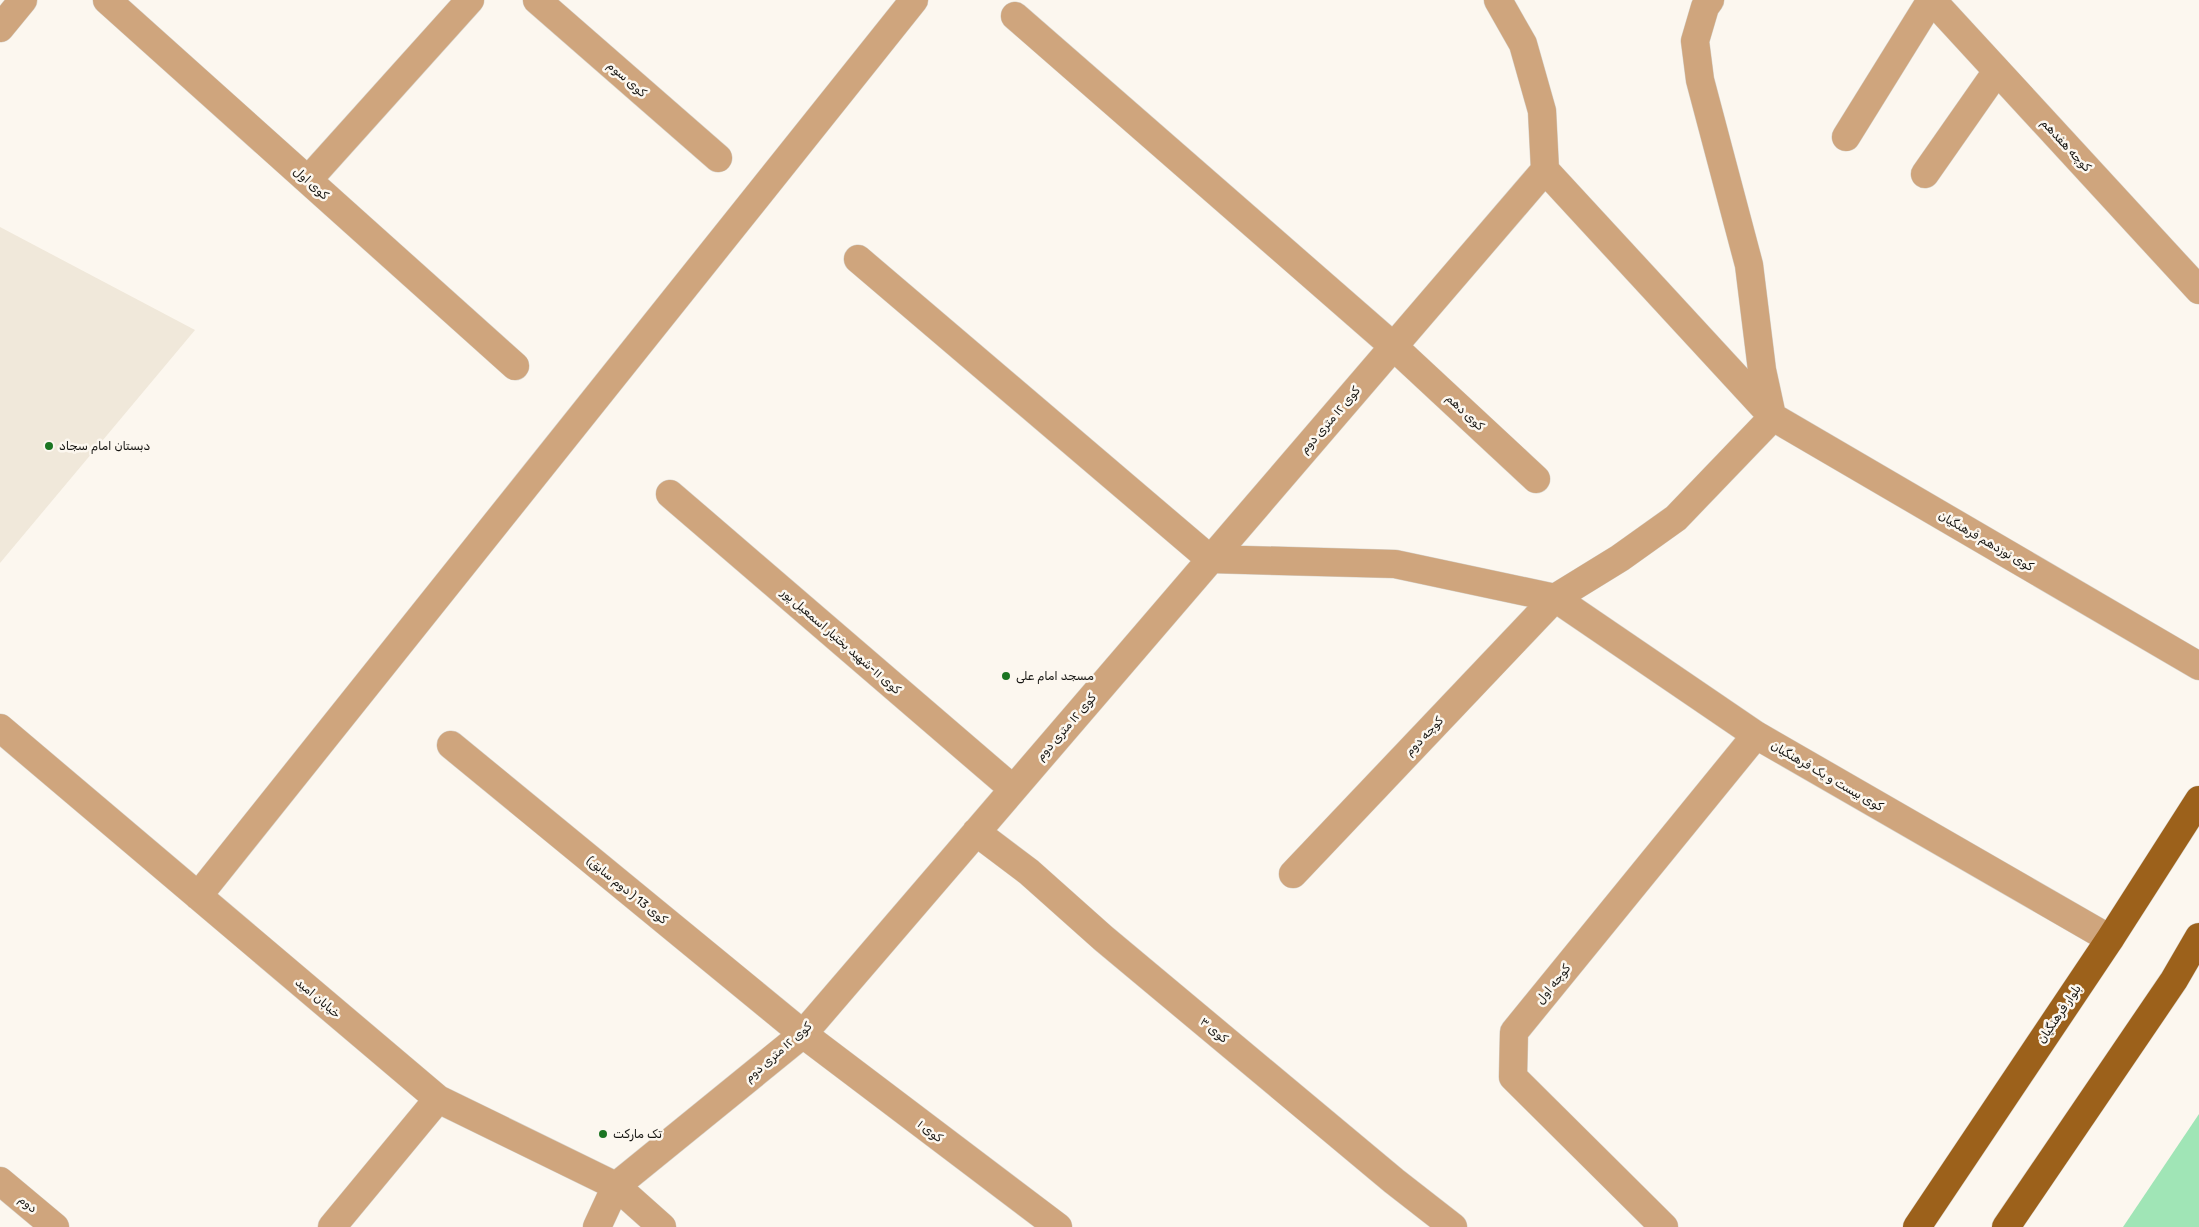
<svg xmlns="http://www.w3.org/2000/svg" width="2199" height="1227" font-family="Rubik,Cairo,sans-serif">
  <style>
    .built { fill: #f0e8da }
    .green { fill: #a0e5b6 }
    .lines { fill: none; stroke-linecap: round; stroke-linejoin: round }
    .minor-casing { stroke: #d7d3cb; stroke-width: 29 }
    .major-casing { stroke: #d7d3cb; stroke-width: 29 }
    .minor { stroke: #cfa57d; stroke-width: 28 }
    .major { stroke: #9c611b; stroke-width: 28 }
    .poi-dot { fill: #1b7522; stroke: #fcf7ef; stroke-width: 2 }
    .labels { text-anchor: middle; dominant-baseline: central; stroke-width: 5; stroke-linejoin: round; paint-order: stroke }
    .street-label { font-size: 12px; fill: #151411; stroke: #fcf7ef }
    .poi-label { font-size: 12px; fill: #151411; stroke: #fcf7ef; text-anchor: start }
  </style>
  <rect width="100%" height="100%" fill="#fcf7ef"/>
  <path class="built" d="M 0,227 L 195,330 L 0,563 Z"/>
  <path class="green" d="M 2199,1114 L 2199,1227 L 2123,1227 Z"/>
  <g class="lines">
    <g class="minor-casing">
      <path id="minor" d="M 107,0 L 515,366
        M 537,0 L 718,158
        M 1498,0 L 1523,44 L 1542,111 L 1545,170 L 1773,417 L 2199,666
        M 1710,0 L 1705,7 L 1695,41 L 1700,80 L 1749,265 L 1762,370 L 1772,416
        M 1932,0 L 2199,290
        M 1015,16 L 1393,346 L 1536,479
        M 0,28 L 23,0
        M 1846,137 L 1931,0
        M 1925,174 L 1997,71
        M 308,180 L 470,0
        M 858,259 L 1210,559 L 1395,564 L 1555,598 L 1620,558 L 1676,518 L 1773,417
        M 670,494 L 1013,789
        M 0,728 L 438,1099 L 616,1186 L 662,1227
        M 451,745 L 803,1034 L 1058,1227
        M 976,832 L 1029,872 L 1103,938 L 1394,1181 L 1453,1227
        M 1293,874 L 1555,598 L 1756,735 L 2110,939
        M 198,896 L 914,0
        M 0,1181 L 55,1227
        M 332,1227 L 438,1099
        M 597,1227 L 616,1186 L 803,1034 L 1545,170
        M 1664,1227 L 1513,1077 L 1514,1032 L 1756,735"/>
    </g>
    <g class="major-casing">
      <path id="major" d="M 1917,1227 L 2110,939 L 2199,800
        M 2006,1227 L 2174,980 L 2199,937"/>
    </g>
    <use href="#minor" class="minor"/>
    <use href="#major" class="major"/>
  </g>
  <g class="poi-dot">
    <circle cx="49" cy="446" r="5"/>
    <circle cx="1006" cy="676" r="5"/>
    <circle cx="603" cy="1134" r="5"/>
  </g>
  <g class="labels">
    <g class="street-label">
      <text transform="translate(627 79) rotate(41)">کوی سوم</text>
      <text transform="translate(2066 145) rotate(47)">کوچه هفدهم</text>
      <text transform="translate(311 183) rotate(42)">کوی اول</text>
      <text transform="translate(1465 412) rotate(43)">کوی دهم</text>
      <text transform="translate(1330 420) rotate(-49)">کوی ۱۲ متری دوم</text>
      <text transform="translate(1986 541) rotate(30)">کوی نوزدهم فرهنگیان</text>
      <text transform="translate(841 641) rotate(41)">کوی ۱۱-شهید بختیار اسمعیل پور</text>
      <text transform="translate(1066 727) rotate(-49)">کوی ۱۲ متری دوم</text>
      <text transform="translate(1424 736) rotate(-46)">کوچه دوم</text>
      <text transform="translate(1827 776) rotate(30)">کوی بیست و یک فرهنگیان</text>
      <text transform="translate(627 890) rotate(39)">کوی 13 ( دوم سابق)</text>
      <text transform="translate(1553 984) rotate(-51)">کوچه اول</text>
      <text transform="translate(318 998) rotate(40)">خیابان امید</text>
      <text transform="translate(2059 1014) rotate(-56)">بلوار فرهنگیان</text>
      <text transform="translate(1214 1030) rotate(40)">کوی ۳</text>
      <text transform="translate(778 1052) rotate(-41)">کوی ۱۲ متری دوم</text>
      <text transform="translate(930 1131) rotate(37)">کوی ۱</text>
      <text transform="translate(28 1204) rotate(40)">دوم</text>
    </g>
    <g class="poi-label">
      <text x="59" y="446">دبستان امام سجاد</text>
      <text x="1016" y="676">مسجد امام علی</text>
      <text x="613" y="1134">تک مارکت</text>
    </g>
  </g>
</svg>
